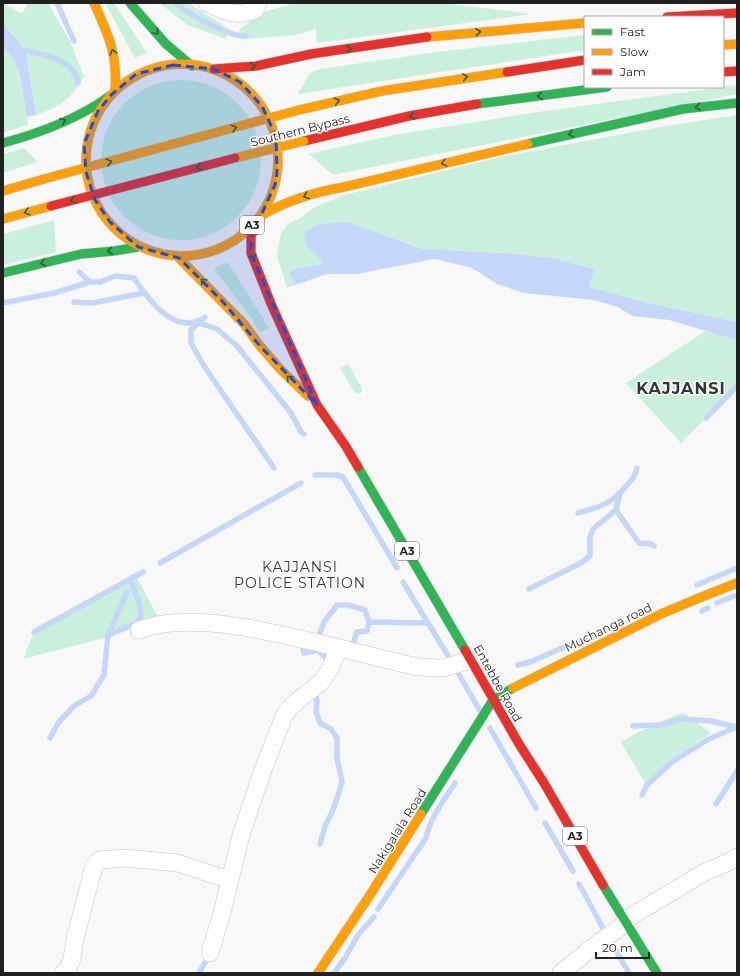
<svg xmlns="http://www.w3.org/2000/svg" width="740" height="976" font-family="Montserrat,sans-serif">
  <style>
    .green { fill: #c8f0dd }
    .water { fill: #c5d7f9 }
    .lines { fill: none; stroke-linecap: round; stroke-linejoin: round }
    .stream { stroke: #c5d7f9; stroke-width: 5.5 }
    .street-casing { stroke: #c7c7c8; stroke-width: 18 }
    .fast-casing { stroke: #c7c7c8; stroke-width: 10 }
    .slow-casing { stroke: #c7c7c8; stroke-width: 10 }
    .jam-casing { stroke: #c7c7c8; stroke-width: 10 }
    .street { stroke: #fefefe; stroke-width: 17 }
    .fast { stroke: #30b455; stroke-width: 9 }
    .slow { stroke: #ff9f0a; stroke-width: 9 }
    .jam { stroke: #e5322d; stroke-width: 9 }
    .slow-bridge-casing { stroke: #c7c7c8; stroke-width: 10; stroke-linecap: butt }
    .jam-bridge-casing { stroke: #c7c7c8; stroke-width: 10; stroke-linecap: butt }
    .slow-bridge { stroke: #ff9f0a; stroke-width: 9 }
    .jam-bridge { stroke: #e5322d; stroke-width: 9 }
    .oneway { stroke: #276338 }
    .marked { fill: #1d4ed8; fill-opacity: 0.2; stroke: #1d4ed8; stroke-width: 3; stroke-dasharray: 8 5; stroke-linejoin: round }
    .labels { text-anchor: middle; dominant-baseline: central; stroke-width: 3; stroke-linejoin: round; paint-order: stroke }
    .shield { fill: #fff; stroke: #636364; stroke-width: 1 }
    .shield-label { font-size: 11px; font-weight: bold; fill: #202021 }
    .street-label { font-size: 12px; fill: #202021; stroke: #fff }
    .quarter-label { font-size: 14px; letter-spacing: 1px; fill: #333435; stroke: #fff }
    .district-label { font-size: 16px; font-weight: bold; letter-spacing: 1px; fill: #333435; stroke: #fff }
  </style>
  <rect width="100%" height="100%" fill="#f8f8f8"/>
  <path class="green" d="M 3,3 L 22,14 L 28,3 L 48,3 L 70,41 L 84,77 C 69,100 62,106 36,115 L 26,54 L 19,42 L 3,24 Z
    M 105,3 L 114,3 L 147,53 L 135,58 Z
    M 159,3 L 188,3 L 229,29 L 226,39 L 188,25 Z
    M 296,3 L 442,3 L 532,14 L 317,43 L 316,29 L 296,35 L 244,39 L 239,29 L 266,11 Z
    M 585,35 L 585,50 L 298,94 L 310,73 L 320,69 L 437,52 Z
    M 3,47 L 14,60 L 20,75 L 28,124 L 3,133 Z
    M101 160a80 80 0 1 1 160 0a80 80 0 1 1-160 0Z
    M 737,85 L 737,94 L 333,175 L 309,154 L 394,135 L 538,112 Z
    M 737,115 L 737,322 L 649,303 L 589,287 L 595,269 L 552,258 L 506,253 L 422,249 L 348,222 L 306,245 L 325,264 L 299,268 L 289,273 L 295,285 L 287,288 L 277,256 L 281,233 L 289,223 L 302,217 L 313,208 L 344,195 L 500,157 L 666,126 Z
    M 24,148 L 38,162 L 3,173 L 3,154 Z
    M 54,220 L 56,252 L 3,265 L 3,234 Z
    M 224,263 L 229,264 L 269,328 L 260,332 L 248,313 L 214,269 Z
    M 707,330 L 737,340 L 737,386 L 681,443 L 626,383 Z
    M 348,364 L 362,388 L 362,392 L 360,394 L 356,393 L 353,390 L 340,368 Z
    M 136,576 L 159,619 L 104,638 L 23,659 L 34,632 Z
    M 684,713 L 711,733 L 672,759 L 645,783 L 621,742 L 637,733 L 678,714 Z"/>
  <path class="water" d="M 3,24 L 19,42 L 26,54 L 36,115 L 27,117 L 20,75 L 14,60 L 3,47 Z
    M 348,222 L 422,249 L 506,253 L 552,258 L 595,269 L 589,287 L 649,303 L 737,322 L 737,340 L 669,320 L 632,316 L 618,307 L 594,300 L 524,293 L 497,284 L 477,271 L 469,267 L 434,259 L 357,274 L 327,274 L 295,285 L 289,272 L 299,268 L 324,264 L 306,245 L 304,232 L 319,224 Z"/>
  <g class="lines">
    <path class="stream" d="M 57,3 L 74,41
      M 175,3 C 188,14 229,37 246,36
      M 18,49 C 38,54 74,57 78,83
      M 79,272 L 90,282 L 100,282 L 115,276 L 134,278 C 148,299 172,333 200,320
      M 74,302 L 92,303 L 144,293
      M 3,303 L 54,293 L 90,282
      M 205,317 L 191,330 L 191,343 L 204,366 L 274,468
      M 199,323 L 217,329 L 237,346 L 291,413 L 301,432 L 304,434
      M 706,418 L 737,386
      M 315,475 L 336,475 L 343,477 L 397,568
      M 616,510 L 639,543 L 651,544 L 654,546
      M 578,513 C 596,508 606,506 620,493
      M 160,563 L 301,483
      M 403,582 L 450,659
      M 697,585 L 737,568
      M 529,589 L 581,563 L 590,556 L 590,537 L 593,529 L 616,510 L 620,493 L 634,477 L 637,468
      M 717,603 L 734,596
      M 702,611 L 708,608
      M 369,622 L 427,623
      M 34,632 L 143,572
      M 108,635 L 135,624 L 141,616 L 139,601 L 130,579
      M 319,636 L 324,622 L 337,605 L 348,605 L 365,610 L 369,622 L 367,631 L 357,632 L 352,646
      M 307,646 L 303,649 L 304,653 L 318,650 L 328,661 L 327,663
      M 518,665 L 530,662 L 618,624
      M 457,671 L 480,711
      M 314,690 L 317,701 L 316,712 L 320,723 L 331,729 L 337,738 L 337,758 L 342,782 L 338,795 L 332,812 L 325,826 L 320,844
      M 633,726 L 661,725 L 682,719 L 711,721 L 735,727
      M 490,728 L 536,808
      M 50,738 L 58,723 L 74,706 L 91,696 L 104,675 L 108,635 L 127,592
      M 642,795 L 647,785 L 672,762 L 707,740 L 736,727
      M 716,804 L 737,771
      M 545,823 L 573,871
      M 579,884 L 604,930
      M 378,909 L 426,838 C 430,818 444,800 455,783
      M 611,942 L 629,973
      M 199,973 L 210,954
      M 334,973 L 345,958 L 358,935 L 374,917"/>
    <g class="street-casing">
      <path id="street" d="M 207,3 C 226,11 234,18 255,10 L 258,3
        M 139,630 C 190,610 275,633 327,645 C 358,653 388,660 418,667 L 443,668 L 471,660
        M 625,920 L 705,872 L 729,862 L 737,857
        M 210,953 L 222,913 L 241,835 L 264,767 L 284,716 L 290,707 L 321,682 L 330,669 L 339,648
        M 63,973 L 67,970 L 72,959 L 75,939 L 94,866 L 99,860 L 125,858 L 178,863 L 229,880
        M 561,973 L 589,950 L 627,922"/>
    </g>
    <g class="fast-casing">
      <path id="fast" d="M 130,3 L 166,44 L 192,66
        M 477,104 L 607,87
        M 3,143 C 40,133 80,118 111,95
        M 528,144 L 683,109 L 737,103
        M 3,273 L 81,254 L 114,251 L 138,247
        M 358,467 L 465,650
        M 421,814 L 493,700 L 513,688
        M 603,885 L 657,973"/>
    </g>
    <g class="slow-casing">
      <path id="slow" d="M 94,3 C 108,34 118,55 115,90
        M 427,37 L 585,23
        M 723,45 L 737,44
        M86 160a96 96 0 1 1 192 0a96 96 0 1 1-192 0Z
        M 299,110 L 382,91 L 507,72
        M 3,191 L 44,179
        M 262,215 C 288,200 315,192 344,187 L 528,144
        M 3,219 L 51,206
        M 179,258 L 244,324 L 260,346 L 281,370 L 308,396
        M 513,688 L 661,614 L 699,598 L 737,583
        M 318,973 L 370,895 L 421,814"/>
    </g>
    <g class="jam-casing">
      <path id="jam" d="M 667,17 L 737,13
        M 214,69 L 256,66 L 311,54 L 427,37
        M 507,72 L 585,60
        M 723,72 L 737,71
        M 304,141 L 409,116 L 477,104
        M 258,220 L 251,237 L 251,253 L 272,306 L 317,405 L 345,445 L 358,467
        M 465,650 L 519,744 L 544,783 L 603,885"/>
    </g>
    <use href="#street" class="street"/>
    <use href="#fast" class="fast"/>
    <use href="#slow" class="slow"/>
    <use href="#jam" class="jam"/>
    <g class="slow-bridge-casing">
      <path id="slow-bridge" d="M 235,158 L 304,141
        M 44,179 L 299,110"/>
    </g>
    <g class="jam-bridge-casing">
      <path id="jam-bridge" d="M 51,206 L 235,158"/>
    </g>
    <use href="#slow-bridge" class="slow-bridge"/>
    <use href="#jam-bridge" class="jam-bridge"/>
  </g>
  <defs><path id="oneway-chevron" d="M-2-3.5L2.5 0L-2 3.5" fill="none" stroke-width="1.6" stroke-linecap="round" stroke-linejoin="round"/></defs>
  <g class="oneway">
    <use href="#oneway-chevron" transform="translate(156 32) rotate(47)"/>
    <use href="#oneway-chevron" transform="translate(478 32) rotate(-5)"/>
    <use href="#oneway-chevron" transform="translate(349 49) rotate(-8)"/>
    <use href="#oneway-chevron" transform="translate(113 52) rotate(-105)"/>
    <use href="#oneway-chevron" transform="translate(253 66) rotate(-9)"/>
    <use href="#oneway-chevron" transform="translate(465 77) rotate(-9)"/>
    <use href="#oneway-chevron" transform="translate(540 96) rotate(172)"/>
    <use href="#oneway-chevron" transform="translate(337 101) rotate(-13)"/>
    <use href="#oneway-chevron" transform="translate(698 107) rotate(173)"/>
    <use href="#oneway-chevron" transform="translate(412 116) rotate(169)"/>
    <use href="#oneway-chevron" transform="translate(63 121) rotate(-21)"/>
    <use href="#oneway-chevron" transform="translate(234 128) rotate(-15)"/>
    <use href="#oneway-chevron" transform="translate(571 134) rotate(167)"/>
    <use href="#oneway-chevron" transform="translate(109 162) rotate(-15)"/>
    <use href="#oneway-chevron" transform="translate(444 163) rotate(166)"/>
    <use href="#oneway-chevron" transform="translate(199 167) rotate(165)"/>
    <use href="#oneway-chevron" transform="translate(306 196) rotate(160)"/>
    <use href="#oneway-chevron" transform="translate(73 200) rotate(165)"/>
    <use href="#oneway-chevron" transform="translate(27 212) rotate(165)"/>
    <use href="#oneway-chevron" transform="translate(110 251) rotate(174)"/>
    <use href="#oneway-chevron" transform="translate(253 257) rotate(73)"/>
    <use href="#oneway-chevron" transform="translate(43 263) rotate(166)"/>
    <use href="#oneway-chevron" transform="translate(203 281) rotate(-134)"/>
    <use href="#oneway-chevron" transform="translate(289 378) rotate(-136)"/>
  </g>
  <path class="marked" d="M 173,65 L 214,69 L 240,82 L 262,106 L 276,136 L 277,173 L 275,185 L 251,237 L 251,253 L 317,405 L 260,346 L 223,302 L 179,258 L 138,247 L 110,222 L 95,200 L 86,172 L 84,144 L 98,111 L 111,95 L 136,74 Z"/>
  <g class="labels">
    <g class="shield">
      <rect x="240" y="216" width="24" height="18" rx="3"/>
      <rect x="395" y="542" width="24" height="18" rx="3"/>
      <rect x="563" y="827" width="24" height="18" rx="3"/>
    </g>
    <g class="shield-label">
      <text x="252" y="225">A3</text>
      <text x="407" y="551">A3</text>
      <text x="575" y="836">A3</text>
    </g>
    <g class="street-label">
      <text transform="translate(300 130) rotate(-14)">Southern Bypass</text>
      <text transform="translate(608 627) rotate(-26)">Muchanga road</text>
      <text transform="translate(498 683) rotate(61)">Entebbe Road</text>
      <text transform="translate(397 831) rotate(-58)">Nakigalala Road</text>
    </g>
    <g class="quarter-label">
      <text x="300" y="567">KAJJANSI<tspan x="300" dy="16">POLICE STATION</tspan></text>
    </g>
    <g class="district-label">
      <text x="681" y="388">KAJJANSI</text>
    </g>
  </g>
  <rect width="740" height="976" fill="none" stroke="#202021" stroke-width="8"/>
  <rect x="584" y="16" width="140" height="72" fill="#ffffff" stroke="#a6a6a6"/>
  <rect x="592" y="29" width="20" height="6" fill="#30b455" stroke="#a6a6a6"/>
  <text x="620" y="36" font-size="12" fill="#202021">Fast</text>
  <rect x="592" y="49" width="20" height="6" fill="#ff9f0a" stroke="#a6a6a6"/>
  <text x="620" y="56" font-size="12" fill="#202021">Slow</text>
  <rect x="592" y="69" width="20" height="6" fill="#e5322d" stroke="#a6a6a6"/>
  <text x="620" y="76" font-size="12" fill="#202021">Jam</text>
  <path d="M596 952v6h53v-6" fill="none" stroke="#202021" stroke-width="2"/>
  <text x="602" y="952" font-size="12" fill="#202021" stroke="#ffffff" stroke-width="3" paint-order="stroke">20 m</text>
</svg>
